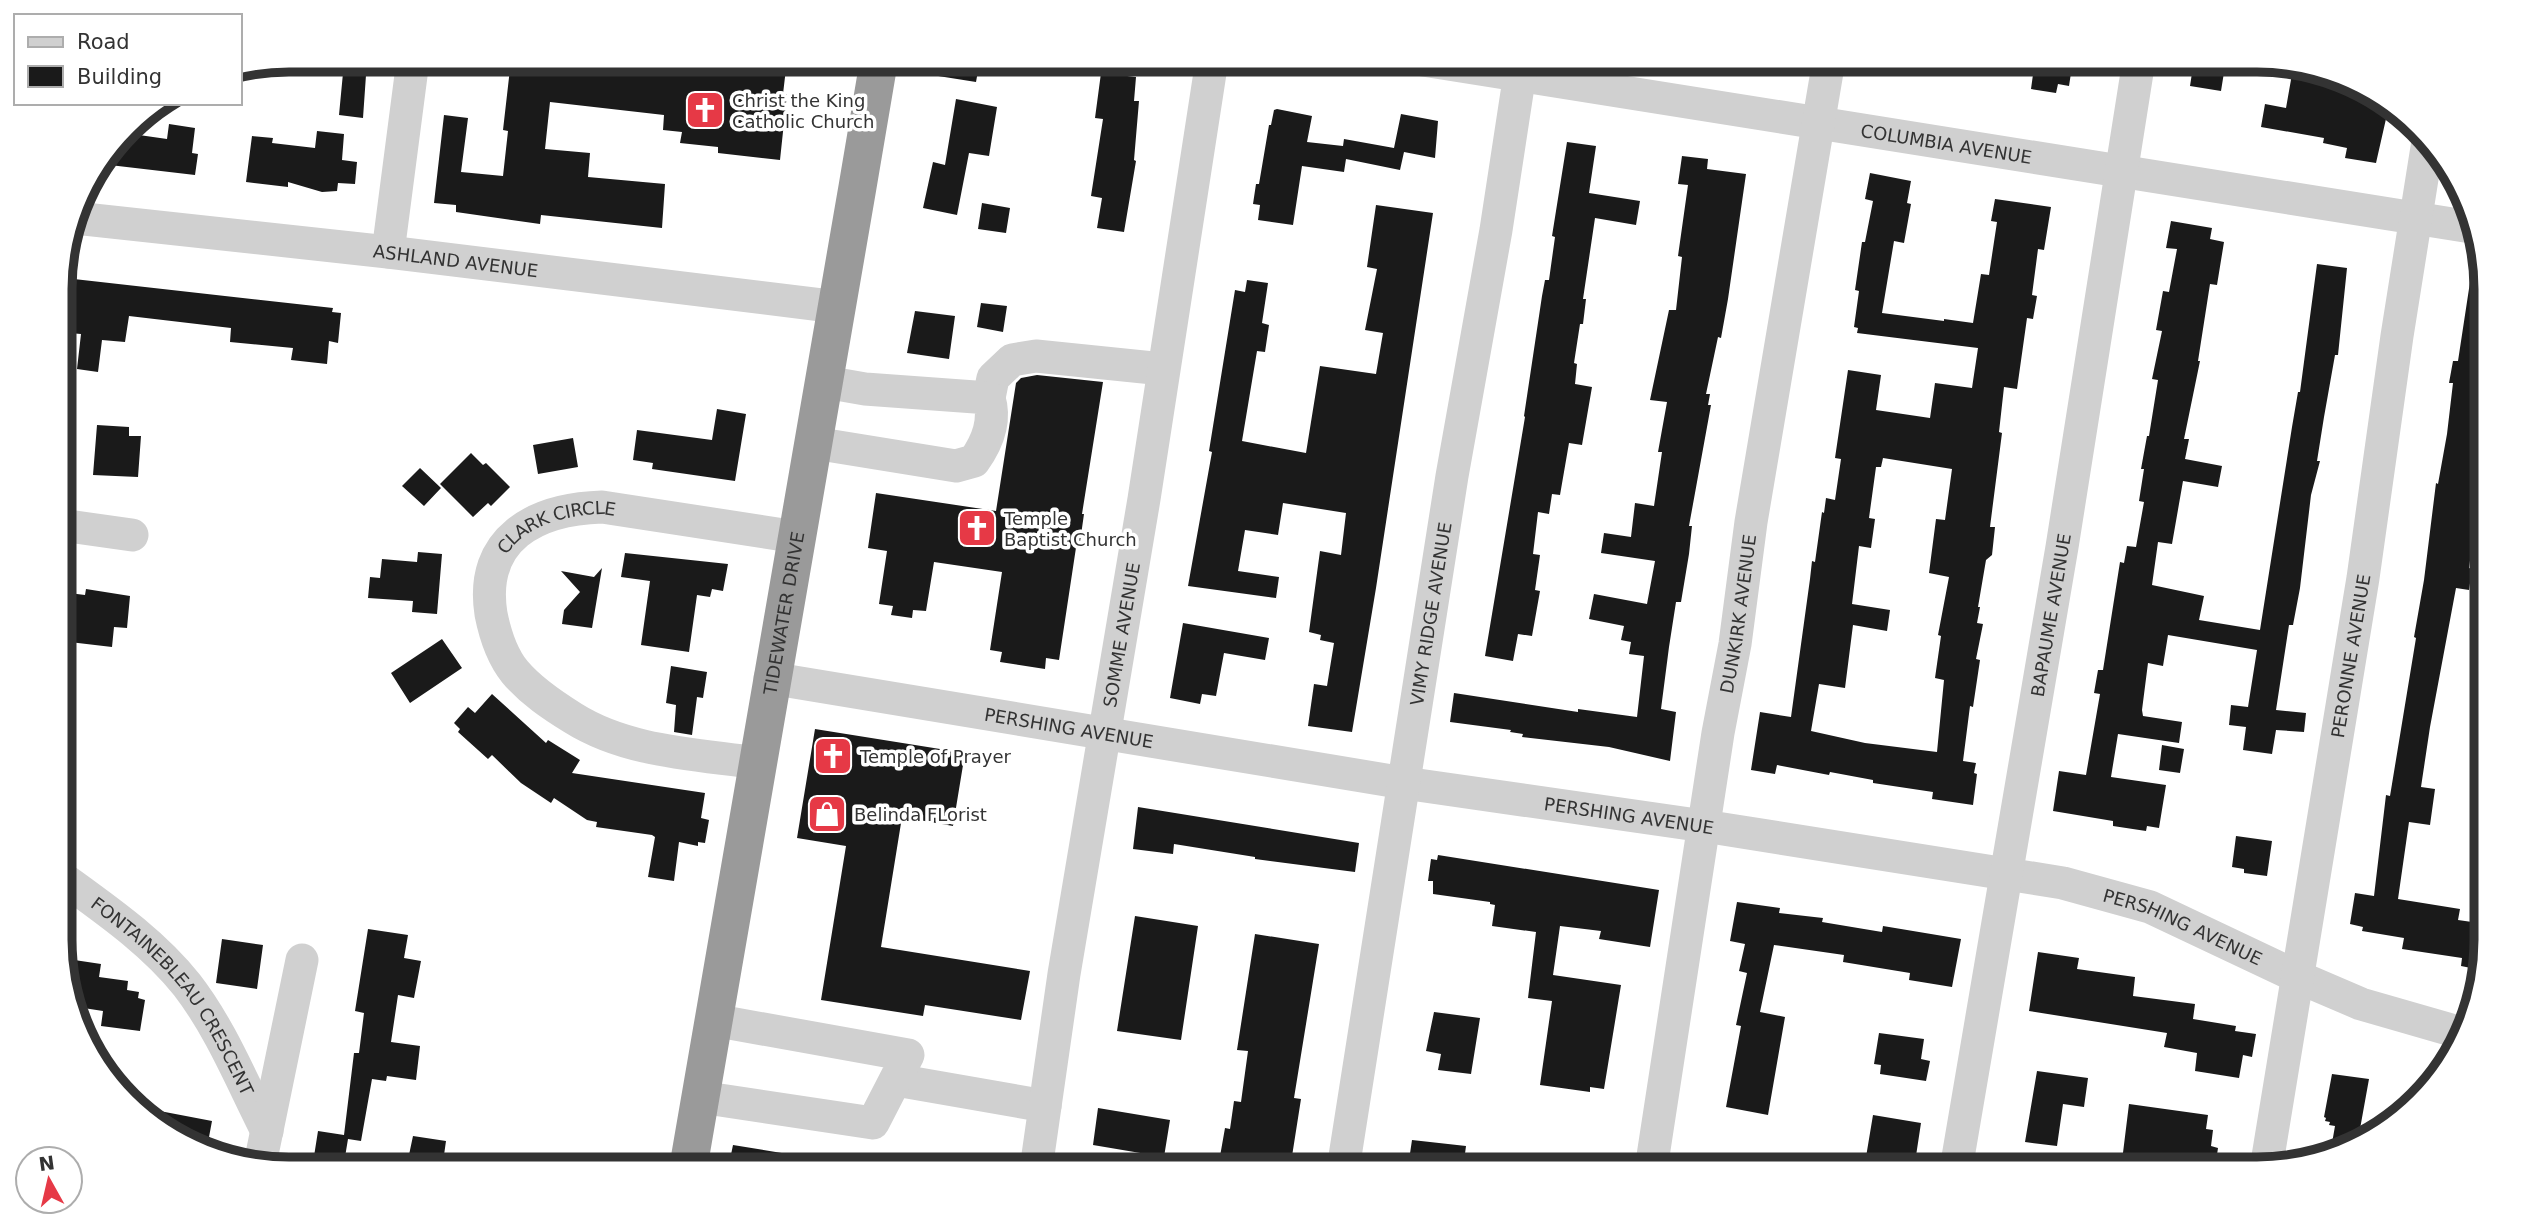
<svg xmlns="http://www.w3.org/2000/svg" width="2546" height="1229" font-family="'DejaVu Sans',sans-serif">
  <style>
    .building { fill: #1a1a1a; fill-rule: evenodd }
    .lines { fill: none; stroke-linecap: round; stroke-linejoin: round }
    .minor { stroke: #d0d0d0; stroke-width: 33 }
    .highway { stroke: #9a9a9a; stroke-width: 38 }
    .labels { text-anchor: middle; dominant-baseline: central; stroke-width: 7; stroke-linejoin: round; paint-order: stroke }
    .poi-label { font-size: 18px; fill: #333; stroke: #fff; text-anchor: start }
    .street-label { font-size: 18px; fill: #333; stroke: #fff }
    .rim { fill: none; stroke: #333; stroke-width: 9 }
  </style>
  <rect width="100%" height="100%" fill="#fff"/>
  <path class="building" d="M 511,60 L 615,60 L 643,63 L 644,60 L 787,60 L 783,94 L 787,94 L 780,160 L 718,153 L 718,147 L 680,143 L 682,132 L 663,130 L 664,115 L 550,102 L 545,149 L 590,153 L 588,177 L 665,184 L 662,228 L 541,215 L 540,224 L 456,212 L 456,205 L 434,203 L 444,115 L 468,118 L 461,172 L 503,176 L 508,131 L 503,130 Z
    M 913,60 L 980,60 L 976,82 L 913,72 Z
    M 2035,60 L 2073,60 L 2069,86 L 2058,84 L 2056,93 L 2031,89 Z
    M 2194,60 L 2226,60 L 2221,91 L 2190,86 Z
    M 343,73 L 366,75 L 363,118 L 339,115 Z
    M 1101,73 L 1136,77 L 1134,101 L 1139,101 L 1134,160 L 1136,161 L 1124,232 L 1097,228 L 1102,198 L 1091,196 L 1103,119 L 1095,118 Z
    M 2292,74 L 2338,82 L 2339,76 L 2345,77 L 2388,110 L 2376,163 L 2345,158 L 2347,148 L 2323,143 L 2324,138 L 2261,127 L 2265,104 L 2286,108 Z
    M 956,99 L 997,107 L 989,156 L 969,153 L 957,215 L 923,208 L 933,162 L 945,165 Z
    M 1277,109 L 1312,116 L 1307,142 L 1343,146 L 1344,139 L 1394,148 L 1401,114 L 1438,121 L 1435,158 L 1404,152 L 1400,170 L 1346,159 L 1344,172 L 1302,166 L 1293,225 L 1258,220 L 1260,205 L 1253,204 L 1256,184 L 1259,184 L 1269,125 L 1271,125 L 1274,110 Z
    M 169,124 L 195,128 L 192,153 L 198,154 L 195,175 L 101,164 L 125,133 L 167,139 Z
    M 317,131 L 344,134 L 342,160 L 357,162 L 355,184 L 338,183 L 337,191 L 322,192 L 288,182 L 288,187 L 246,182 L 252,136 L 273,138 L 272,143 L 315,148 Z
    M 1567,142 L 1596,146 L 1589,193 L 1640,201 L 1636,225 L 1595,218 L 1583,299 L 1586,299 L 1583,324 L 1580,324 L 1574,363 L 1577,364 L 1575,384 L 1592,387 L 1582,445 L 1569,443 L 1560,495 L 1552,494 L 1549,514 L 1538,512 L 1533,554 L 1540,555 L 1535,590 L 1540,591 L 1532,636 L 1518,634 L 1513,661 L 1485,656 L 1525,417 L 1524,416 L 1542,296 L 1545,280 L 1549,280 L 1555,237 L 1552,236 Z
    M 1682,156 L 1708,159 L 1707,169 L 1746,174 L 1728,299 L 1721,338 L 1718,337 L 1706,394 L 1710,394 L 1708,405 L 1711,405 L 1689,526 L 1692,526 L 1689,554 L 1681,602 L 1676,602 L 1669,647 L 1661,709 L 1676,712 L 1670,761 L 1609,747 L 1522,737 L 1523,734 L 1510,732 L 1511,730 L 1450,722 L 1454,693 L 1578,712 L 1578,709 L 1637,717 L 1644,656 L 1629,654 L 1631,642 L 1621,640 L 1624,626 L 1589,619 L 1594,594 L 1647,604 L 1655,561 L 1601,553 L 1604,533 L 1631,537 L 1635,503 L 1654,506 L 1662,452 L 1658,452 L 1667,402 L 1650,400 L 1669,310 L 1676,310 L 1682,257 L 1678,256 L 1688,185 L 1678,184 Z
    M 1870,173 L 1911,181 L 1907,203 L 1911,204 L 1904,243 L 1894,241 L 1882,313 L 1944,321 L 1944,319 L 1973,323 L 1981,274 L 1989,275 L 1997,222 L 1991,221 L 1995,199 L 2051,207 L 2044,250 L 2038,249 L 2032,295 L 2037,296 L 2033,319 L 2027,318 L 2017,389 L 2004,387 L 1999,432 L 2002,433 L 1990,527 L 1995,527 L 1992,555 L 1986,560 L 1978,607 L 1980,607 L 1977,623 L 1983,624 L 1976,659 L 1980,660 L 1973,707 L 1970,706 L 1963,761 L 1976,763 L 1974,773 L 1977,774 L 1973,805 L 1932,799 L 1933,792 L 1873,783 L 1873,780 L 1830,772 L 1829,775 L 1777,765 L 1775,774 L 1751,770 L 1760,712 L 1791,717 L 1810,579 L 1812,561 L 1815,562 L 1822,512 L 1824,513 L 1826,498 L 1835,500 L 1841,459 L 1835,458 L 1848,370 L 1881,375 L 1876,410 L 1930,418 L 1935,383 L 1972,388 L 1978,348 L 1857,333 L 1858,328 L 1854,327 L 1859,291 L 1855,290 L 1862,242 L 1865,242 L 1873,201 L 1865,199 ZM 1883,458 L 1952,469 L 1945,520 L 1936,519 L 1929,573 L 1949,577 L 1938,635 L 1941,636 L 1935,678 L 1944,680 L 1937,752 L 1865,743 L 1811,731 L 1819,684 L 1845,688 L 1853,625 L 1887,631 L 1890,610 L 1852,604 L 1859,546 L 1871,548 L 1875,519 L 1869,518 L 1876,467 L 1881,467 Z
    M 982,203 L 1010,208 L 1006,233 L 978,229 Z
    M 1376,205 L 1433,213 L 1376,588 L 1352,732 L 1308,726 L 1314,684 L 1327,686 L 1334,643 L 1320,640 L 1321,635 L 1309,632 L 1320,551 L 1341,555 L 1346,513 L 1283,503 L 1278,535 L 1245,530 L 1238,571 L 1279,577 L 1276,598 L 1188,586 L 1212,452 L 1209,451 L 1235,290 L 1245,292 L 1247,280 L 1268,283 L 1262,323 L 1269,325 L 1265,352 L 1257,351 L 1242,441 L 1306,453 L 1320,366 L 1376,374 L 1383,333 L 1365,330 L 1377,269 L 1367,267 Z
    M 2171,221 L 2212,228 L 2210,239 L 2224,242 L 2217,285 L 2210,284 L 2198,361 L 2200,361 L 2184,439 L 2189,439 L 2185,459 L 2222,466 L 2218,487 L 2183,481 L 2172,544 L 2158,542 L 2152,585 L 2204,596 L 2199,620 L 2260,630 L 2292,427 L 2298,392 L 2300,392 L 2317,264 L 2347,268 L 2338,355 L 2335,355 L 2324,417 L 2317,461 L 2320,461 L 2311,495 L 2300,588 L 2293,625 L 2289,625 L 2276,710 L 2306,713 L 2304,732 L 2276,730 L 2272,754 L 2243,750 L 2246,727 L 2229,725 L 2231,705 L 2248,707 L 2257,650 L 2168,635 L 2163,666 L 2148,663 L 2142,710 L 2143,716 L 2182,722 L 2179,743 L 2118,734 L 2111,777 L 2166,785 L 2159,828 L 2147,826 L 2146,831 L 2113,826 L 2113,821 L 2053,811 L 2059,771 L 2086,775 L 2100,694 L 2094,693 L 2098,670 L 2103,670 L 2120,562 L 2124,563 L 2127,546 L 2136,547 L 2144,502 L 2139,501 L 2144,469 L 2141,469 L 2147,436 L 2149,436 L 2158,380 L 2152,379 L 2162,331 L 2156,330 L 2163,291 L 2169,292 L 2177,249 L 2166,248 Z
    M 2472,269 L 2485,270 L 2485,392 L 2479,426 L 2485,427 L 2485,513 L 2481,512 L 2479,523 L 2475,523 L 2469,568 L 2472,569 L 2469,590 L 2456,588 L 2430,727 L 2421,787 L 2435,789 L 2430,825 L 2409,822 L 2398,899 L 2460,909 L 2458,920 L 2486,924 L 2486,941 L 2481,970 L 2461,966 L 2462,958 L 2402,949 L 2404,938 L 2362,931 L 2363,927 L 2350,924 L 2355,893 L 2374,896 L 2386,795 L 2390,796 L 2392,784 L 2416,638 L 2414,637 L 2424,580 L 2436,483 L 2438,484 L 2447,434 L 2453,383 L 2449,383 L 2453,361 L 2458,361 Z
    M 65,278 L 333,308 L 332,312 L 341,313 L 338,343 L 329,341 L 327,364 L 291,360 L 293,348 L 230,342 L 231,328 L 129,316 L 125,342 L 102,340 L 98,372 L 77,369 L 81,334 L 69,333 L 70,322 L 60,322 L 60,284 L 65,285 Z
    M 981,303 L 1007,306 L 1003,332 L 977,327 Z
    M 915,311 L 955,316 L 949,359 L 907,353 Z
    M 1037,375 L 1103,382 L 1082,514 L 1084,514 L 1080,542 L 1077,541 L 1059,660 L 1046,658 L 1045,669 L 1000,662 L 1002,652 L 990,650 L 1002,572 L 934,562 L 926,611 L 913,610 L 912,618 L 891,615 L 893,606 L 879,604 L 887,551 L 868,548 L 876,493 L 996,511 L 1016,383 L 1021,378 Z
    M 717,409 L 746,414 L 735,481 L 652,469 L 653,463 L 633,460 L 637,430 L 712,440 Z
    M 97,425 L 129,427 L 129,436 L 141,436 L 138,477 L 93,475 Z
    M 573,438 L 578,467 L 538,474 L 533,445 Z
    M 471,453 L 483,465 L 486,463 L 510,487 L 491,506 L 488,503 L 473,517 L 440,484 Z
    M 420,468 L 441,488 L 424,506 L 402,486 Z
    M 418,552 L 442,554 L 437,614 L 412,612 L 413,601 L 368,598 L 370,577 L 380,578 L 382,559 L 417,562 Z
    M 625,553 L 728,564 L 723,591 L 712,589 L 710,597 L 697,595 L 689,652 L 641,645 L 650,581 L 621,577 Z
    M 602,568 L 592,628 L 562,624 L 564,610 L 580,592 L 561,571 L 594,577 Z
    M 86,589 L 130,596 L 127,628 L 114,627 L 112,647 L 61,641 L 61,592 L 85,595 Z
    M 1183,623 L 1269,638 L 1265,660 L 1224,653 L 1216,696 L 1202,694 L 1200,704 L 1170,698 Z
    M 442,639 L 462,668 L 410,703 L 391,673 Z
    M 671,666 L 707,672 L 703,698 L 697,697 L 692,735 L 674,732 L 676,705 L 666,703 Z
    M 492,694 L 546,743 L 548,740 L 580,760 L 572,773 L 705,793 L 701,818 L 709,820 L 705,843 L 698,842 L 698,846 L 679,842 L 674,881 L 648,877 L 655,837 L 652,835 L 596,827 L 597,822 L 587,820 L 554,798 L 551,803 L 521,783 L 492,755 L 488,759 L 458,732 L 460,729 L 454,723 L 468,707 L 475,713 Z
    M 815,729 L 965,753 L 953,826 L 902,817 L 881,947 L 1030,971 L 1021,1020 L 925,1005 L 923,1016 L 821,1000 L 846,846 L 797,838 Z
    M 2162,745 L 2184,749 L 2180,773 L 2159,770 Z
    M 1138,807 L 1359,843 L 1355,872 L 1255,859 L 1255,857 L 1174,844 L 1173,854 L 1133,849 Z
    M 2236,836 L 2272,841 L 2267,876 L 2244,873 L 2244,869 L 2232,867 Z
    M 1438,855 L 1659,890 L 1650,947 L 1599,939 L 1601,931 L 1560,926 L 1553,975 L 1621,985 L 1604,1089 L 1590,1087 L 1590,1092 L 1540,1085 L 1552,1001 L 1528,998 L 1536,932 L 1492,926 L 1495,905 L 1490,904 L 1490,902 L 1433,894 L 1433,881 L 1428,881 L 1431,859 L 1437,860 Z
    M 1737,902 L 1780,908 L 1779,913 L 1823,918 L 1822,922 L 1882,932 L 1883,926 L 1961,939 L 1952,987 L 1909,980 L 1910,973 L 1843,962 L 1844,955 L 1774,945 L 1760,1012 L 1785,1017 L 1768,1115 L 1726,1107 L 1741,1026 L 1736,1025 L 1747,973 L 1739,971 L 1745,944 L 1730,941 Z
    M 1135,916 L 1198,926 L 1181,1040 L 1117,1031 Z
    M 368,929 L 408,935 L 404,958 L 421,961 L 414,998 L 398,995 L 391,1042 L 420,1046 L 416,1080 L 387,1076 L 386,1081 L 372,1079 L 361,1141 L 348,1139 L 343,1169 L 312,1169 L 318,1131 L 344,1135 L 354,1053 L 359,1053 L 364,1013 L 355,1011 Z
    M 1255,934 L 1319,944 L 1294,1098 L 1301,1099 L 1290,1169 L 1261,1169 L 1219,1162 L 1225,1128 L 1230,1129 L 1234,1101 L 1241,1102 L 1248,1051 L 1237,1050 Z
    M 222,939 L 263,945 L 257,989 L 216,983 Z
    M 2038,952 L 2079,958 L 2077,969 L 2135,977 L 2133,996 L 2195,1004 L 2193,1019 L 2236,1026 L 2235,1031 L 2256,1034 L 2252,1057 L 2243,1055 L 2239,1078 L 2195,1071 L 2197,1053 L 2164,1047 L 2167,1033 L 2029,1011 Z
    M 61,958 L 101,964 L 99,977 L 128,981 L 127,990 L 139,992 L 138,998 L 145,1000 L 140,1031 L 101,1026 L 103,1011 L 77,1007 L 62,970 Z
    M 1434,1012 L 1480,1018 L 1471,1074 L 1438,1070 L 1441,1054 L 1426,1051 Z
    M 1879,1033 L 1924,1039 L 1921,1059 L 1930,1061 L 1926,1081 L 1880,1074 L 1881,1065 L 1874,1064 Z
    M 2037,1071 L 2088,1078 L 2084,1107 L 2063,1104 L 2057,1146 L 2025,1142 Z
    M 2332,1074 L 2369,1079 L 2358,1140 L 2331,1149 L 2335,1126 L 2329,1125 L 2330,1122 L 2325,1121 L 2326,1118 L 2324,1117 Z
    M 2129,1104 L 2208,1115 L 2206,1129 L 2213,1130 L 2211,1146 L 2218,1148 L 2215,1168 L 2145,1157 L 2144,1169 L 2121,1169 Z
    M 144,1108 L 212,1121 L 206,1153 L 201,1152 Z
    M 1098,1108 L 1170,1120 L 1164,1157 L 1093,1145 Z
    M 1873,1115 L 1921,1123 L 1914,1169 L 1864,1169 Z
    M 413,1136 L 446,1141 L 442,1169 L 406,1169 Z
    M 1412,1140 L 1466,1146 L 1463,1169 L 1408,1167 Z
    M 733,1145 L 812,1158 L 811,1169 L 728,1169 Z"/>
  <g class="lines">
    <g class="minor">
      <path id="s1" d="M 1423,60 L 2471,227"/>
      <path id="s2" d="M 75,218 L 388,252 L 838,307"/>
      <path d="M 388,252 L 413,60"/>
      <path d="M 989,398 L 993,378 L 1012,360 L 1036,356 L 1163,369"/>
      <path d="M 814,443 L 956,466 L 974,461 C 987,443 996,421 989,398 L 865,389 L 825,382"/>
      <path d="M 61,525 L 132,535"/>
      <path id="s3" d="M 770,678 L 1404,783 L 1704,826 L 2063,883 L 2150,907 L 2298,977 L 2361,1004 L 2465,1034"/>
      <path id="s4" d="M 757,763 C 695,754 627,752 573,718 C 552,705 531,691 515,672 C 502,656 495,634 491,614 C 479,538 536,509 602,507 L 797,537"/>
      <path id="s5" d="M 61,877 C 105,909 153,942 187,985 C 221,1029 242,1082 267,1131"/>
      <path d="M 896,1080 L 1045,1106"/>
      <path d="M 700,1097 L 873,1123 L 908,1055 L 713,1020"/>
      <path d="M 260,1164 L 302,960"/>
      <path id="s6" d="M 1036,1169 L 1064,974 L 1144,499 L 1212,60"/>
      <path id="s7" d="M 1343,1169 L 1452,476 L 1496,230 L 1522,60"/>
      <path id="s8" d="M 1651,1169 L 1718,733 L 1735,644 L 1751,522 L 1829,60"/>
      <path id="s9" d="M 1956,1169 L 2062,547 L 2139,60"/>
      <path id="s10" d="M 2266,1169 L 2363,578 L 2397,336 L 2428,141"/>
    </g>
    <path class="highway" id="s11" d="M 688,1169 C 749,799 817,430 879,60"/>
  </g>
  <defs>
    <g id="church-square" transform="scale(2.0125)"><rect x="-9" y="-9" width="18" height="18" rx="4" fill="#e63946" stroke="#fff"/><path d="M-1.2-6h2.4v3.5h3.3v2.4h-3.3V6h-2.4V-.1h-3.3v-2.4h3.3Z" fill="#fff"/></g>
    <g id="shop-square" transform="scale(2.0125)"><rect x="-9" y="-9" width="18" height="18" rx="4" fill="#e63946" stroke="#fff"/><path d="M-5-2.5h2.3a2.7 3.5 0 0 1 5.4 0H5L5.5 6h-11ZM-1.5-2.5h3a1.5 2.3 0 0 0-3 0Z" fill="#fff"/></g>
  </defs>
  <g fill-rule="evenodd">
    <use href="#church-square" x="705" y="110"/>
    <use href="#church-square" x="977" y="528"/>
    <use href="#church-square" x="833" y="756"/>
    <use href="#shop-square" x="827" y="814"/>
  </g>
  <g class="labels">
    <g class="poi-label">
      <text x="732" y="100">Christ the King<tspan x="732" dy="21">Catholic Church</tspan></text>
      <text x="1004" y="518">Temple<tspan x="1004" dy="21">Baptist Church</tspan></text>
      <text x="860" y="756">Temple of Prayer</text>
      <text x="854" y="814">Belinda FLorist</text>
    </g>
    <g class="street-label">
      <text stroke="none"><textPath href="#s1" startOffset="530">COLUMBIA AVENUE</textPath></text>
      <text stroke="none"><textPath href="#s2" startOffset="383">ASHLAND AVENUE</textPath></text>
      <text stroke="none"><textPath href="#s4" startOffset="458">CLARK CIRCLE</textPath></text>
      <text stroke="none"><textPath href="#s11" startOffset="564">TIDEWATER DRIVE</textPath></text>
      <text stroke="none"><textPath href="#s7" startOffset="562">VIMY RIDGE AVENUE</textPath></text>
      <text stroke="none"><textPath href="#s8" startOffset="562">DUNKIRK AVENUE</textPath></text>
      <text stroke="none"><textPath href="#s9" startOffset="562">BAPAUME AVENUE</textPath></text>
      <text stroke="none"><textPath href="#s6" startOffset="541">SOMME AVENUE</textPath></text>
      <text stroke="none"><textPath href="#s10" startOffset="520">PERONNE AVENUE</textPath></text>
      <text stroke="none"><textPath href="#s3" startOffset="303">PERSHING AVENUE</textPath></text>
      <text stroke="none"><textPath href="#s3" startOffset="870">PERSHING AVENUE</textPath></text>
      <text stroke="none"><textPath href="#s3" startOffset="1437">PERSHING AVENUE</textPath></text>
      <text stroke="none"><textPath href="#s5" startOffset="166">FONTAINEBLEAU CRESCENT</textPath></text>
    </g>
  </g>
  <path d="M0 0H2546V1229H0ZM289 72H2257A217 217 0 0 1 2474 289V940A217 217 0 0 1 2257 1157H289A217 217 0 0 1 72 940V289A217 217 0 0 1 289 72Z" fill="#fff" fill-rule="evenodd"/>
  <path class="rim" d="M289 72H2257A217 217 0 0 1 2474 289V940A217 217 0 0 1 2257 1157H289A217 217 0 0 1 72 940V289A217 217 0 0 1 289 72Z"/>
  <rect x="14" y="14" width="228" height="91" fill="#ffffff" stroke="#adadad" stroke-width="2"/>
  <rect x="28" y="37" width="35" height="10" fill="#d0d0d0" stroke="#adadad" stroke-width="2"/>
  <text x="77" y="49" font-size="21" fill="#333333">Road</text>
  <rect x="28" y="66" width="35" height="21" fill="#1a1a1a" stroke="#adadad" stroke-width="2"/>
  <text x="77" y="84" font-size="21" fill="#333333">Building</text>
  <g transform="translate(49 1180) rotate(352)"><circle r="33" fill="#ffffff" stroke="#adadad" stroke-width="2"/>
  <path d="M0-5L12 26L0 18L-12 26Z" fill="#e63946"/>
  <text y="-10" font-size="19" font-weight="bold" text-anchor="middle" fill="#333333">N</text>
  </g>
</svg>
